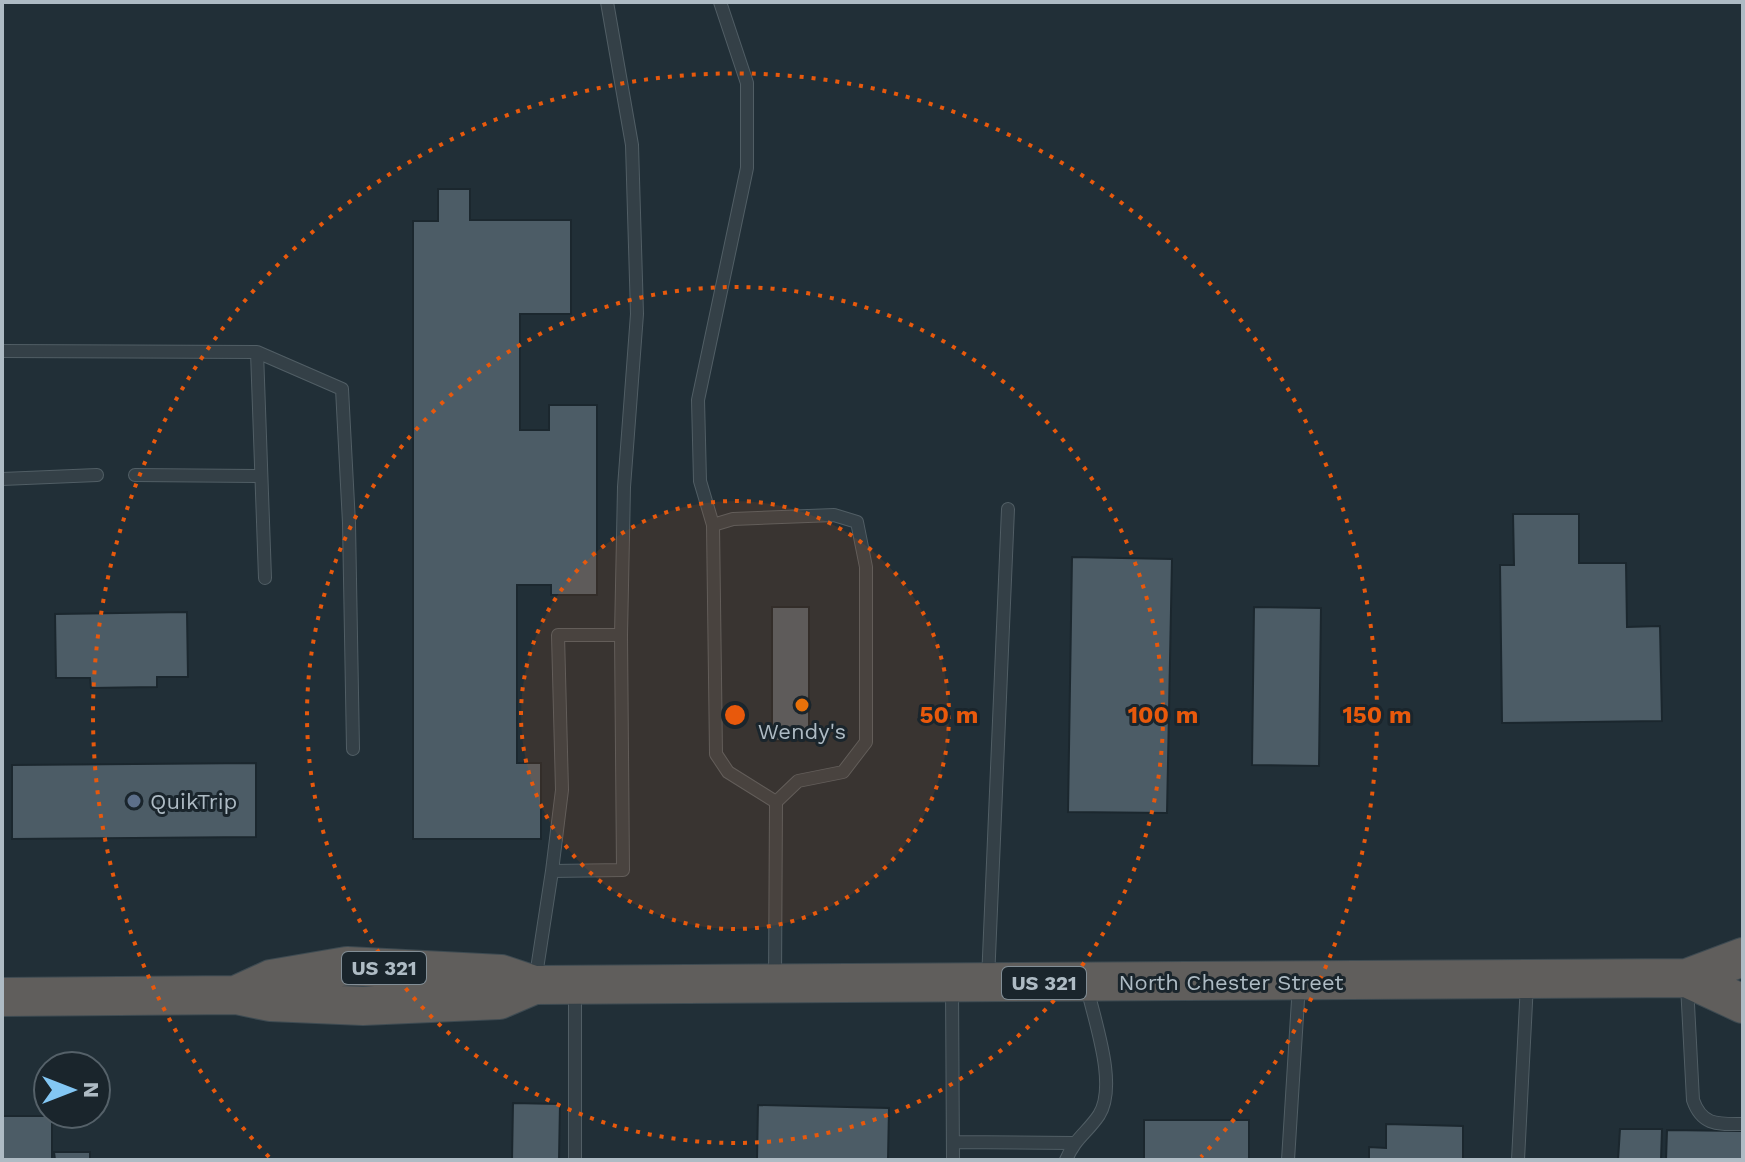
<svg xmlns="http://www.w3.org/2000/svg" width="1745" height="1162" font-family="'Work Sans',sans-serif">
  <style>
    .building { fill: #4c5c66; stroke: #1b272e; stroke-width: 2 }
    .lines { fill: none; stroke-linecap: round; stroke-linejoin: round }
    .service-casing { stroke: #515e65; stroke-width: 14 }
    .trunk-casing { stroke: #3e4b52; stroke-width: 40 }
    .service { stroke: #344047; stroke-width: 12 }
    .trunk { stroke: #605e5c; stroke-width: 38 }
    .ring { fill: none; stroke: #e8590c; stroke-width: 4; stroke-dasharray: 4 8 }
    .food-dot { fill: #e8710a; stroke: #1a252c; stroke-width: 3 }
    .service-dot { fill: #5c6f8a; stroke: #1a252c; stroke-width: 3 }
    .labels { text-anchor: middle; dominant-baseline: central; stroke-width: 6; stroke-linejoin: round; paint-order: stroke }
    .shield { fill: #1a252c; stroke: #828e96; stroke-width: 2 }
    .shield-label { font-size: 20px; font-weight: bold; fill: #aebbc4 }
    .poi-label { font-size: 22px; fill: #aebbc4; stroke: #1a252c }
    .street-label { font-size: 22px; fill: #aebbc4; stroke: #1a252c }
    .centre { fill: #e8590c; stroke: #1a252c; stroke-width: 4 }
    .ring-label { font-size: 24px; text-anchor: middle; font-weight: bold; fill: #e8590c; stroke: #1a252c; stroke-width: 6; stroke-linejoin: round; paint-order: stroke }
  </style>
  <rect width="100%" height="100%" fill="#212f37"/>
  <path class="building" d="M 438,189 L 470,189 L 470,220 L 571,220 L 571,314 L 520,314 L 520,430 L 549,430 L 549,405 L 597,405 L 597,595 L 551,595 L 551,585 L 517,585 L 517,763 L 541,763 L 541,839 L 413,839 L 413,221 L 438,221 Z
    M 1513,514 L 1579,514 L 1579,563 L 1626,563 L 1627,627 L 1660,626 L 1662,721 L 1502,723 L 1500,565 L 1514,565 Z
    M 1072,557 L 1172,559 L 1167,813 L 1068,812 Z
    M 772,607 L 809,607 L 809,741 L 772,741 Z
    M 1254,607 L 1321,608 L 1319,766 L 1252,765 Z
    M 187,612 L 188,677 L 157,677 L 157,687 L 91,688 L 90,678 L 56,678 L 55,614 Z
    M 256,763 L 256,837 L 12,839 L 12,765 Z
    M 513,1103 L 560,1104 L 559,1160 L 512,1160 Z
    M 758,1105 L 889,1108 L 888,1160 L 757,1160 Z
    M 2,1116 L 52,1116 L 52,1160 L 2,1160 Z
    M 1144,1120 L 1249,1120 L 1249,1160 L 1144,1160 Z
    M 1386,1124 L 1463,1126 L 1463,1160 L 1369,1160 L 1369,1147 L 1386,1148 Z
    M 1620,1129 L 1662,1129 L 1661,1160 L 1618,1160 Z
    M 1667,1130 L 1743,1131 L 1743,1160 L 1666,1160 Z
    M 54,1152 L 90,1152 L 90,1160 L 55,1160 Z"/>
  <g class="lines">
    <g class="service-casing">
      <path id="service" d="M 607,2 L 632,145 L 637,314 L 624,487 L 621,635
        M 2,351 L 257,352 L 265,578
        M 257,352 L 342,389 L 349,523 L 353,749
        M 135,475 L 260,476
        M 2,479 L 97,475
        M 713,525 L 700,481 L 698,400 L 747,168 L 747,83 L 720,2
        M 775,980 L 776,802 L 798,781 L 843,772 L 866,742 L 866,567 L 857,522 L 834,515 L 733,519 L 713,525 L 716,754 L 728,772 L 776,802
        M 988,980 L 1008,509
        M 535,982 L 552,871 L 623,870 L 621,635 L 558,635 L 562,790 L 552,871
        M 1687,985 L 1693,1100 C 1702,1126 1718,1124 1743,1124
        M 952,986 L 953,1160
        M 575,988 L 575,1160
        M 953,1142 L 1073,1143
        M 1066,1160 C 1075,1138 1087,1133 1099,1115 C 1118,1085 1094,1020 1087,987
        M 1288,1160 L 1299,984
        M 1518,1160 L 1527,983"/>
    </g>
    <g class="trunk-casing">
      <path id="trunk" d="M 1687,978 L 1743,1004
        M 236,995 L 271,979 L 347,966 L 501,974 L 534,985 L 1687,978 L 1743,957
        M 2,997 L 236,995 L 270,1002 L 363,1006 L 499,1000 L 534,985"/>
    </g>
    <use href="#service" class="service"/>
    <use href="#trunk" class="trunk"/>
  </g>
  <circle cx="735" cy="715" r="214" fill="#e8590c" fill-opacity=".12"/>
  <g class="ring">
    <circle cx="735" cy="715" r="214"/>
    <circle cx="735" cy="715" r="428"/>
    <path d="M269 1157A642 642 0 1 1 1201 1157"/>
  </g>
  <circle class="food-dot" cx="802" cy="705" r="8"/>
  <circle class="service-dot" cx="134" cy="801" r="8"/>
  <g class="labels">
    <g class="shield">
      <rect x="342" y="952" width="84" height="32" rx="6"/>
      <rect x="1002" y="967" width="84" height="32" rx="6"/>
    </g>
    <g class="shield-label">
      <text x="384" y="968">US 321</text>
      <text x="1044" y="983">US 321</text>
    </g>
    <g class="poi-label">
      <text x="802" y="731">Wendy's</text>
      <text x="150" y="801" text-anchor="start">QuikTrip</text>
    </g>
    <g class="street-label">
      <text x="1231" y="982">North Chester Street</text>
    </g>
  </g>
  <circle cx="735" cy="715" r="12" class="centre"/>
  <g class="ring-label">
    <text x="949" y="723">50 m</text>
    <text x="1163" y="723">100 m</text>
    <text x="1377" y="723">150 m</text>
  </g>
  <rect width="1745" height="1162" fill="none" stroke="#aebbc4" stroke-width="8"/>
  <g transform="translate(72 1090) rotate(90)"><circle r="38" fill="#1a252c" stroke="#556169" stroke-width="2"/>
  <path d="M0-6L14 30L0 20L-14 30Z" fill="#83c7f4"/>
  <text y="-12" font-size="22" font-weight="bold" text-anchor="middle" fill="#aebbc4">N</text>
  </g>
</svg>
